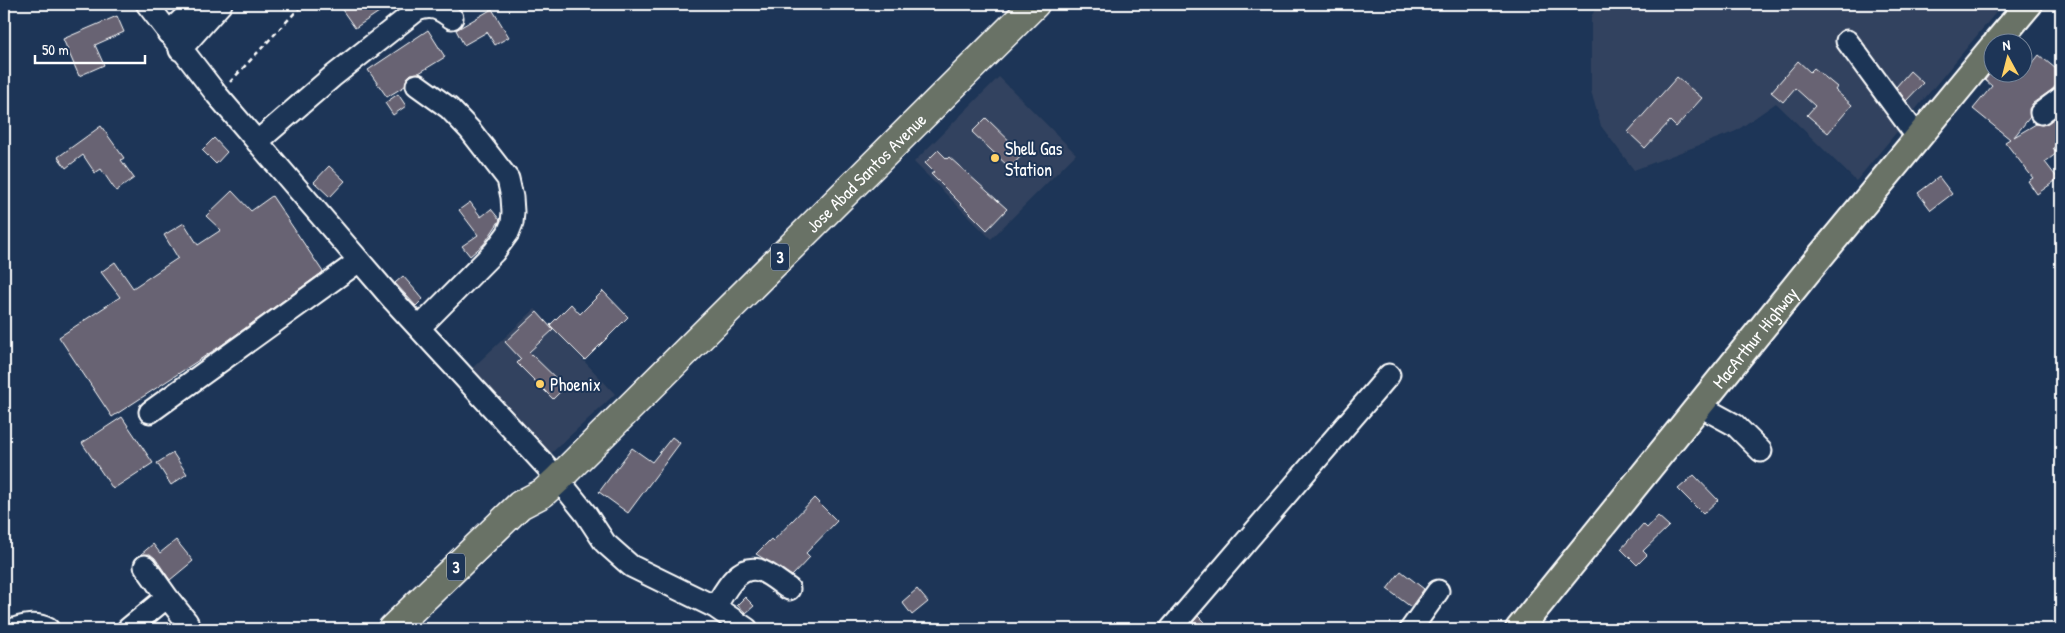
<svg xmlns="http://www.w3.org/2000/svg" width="2065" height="633" font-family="'Patrick Hand',sans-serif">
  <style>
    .built { fill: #33435f }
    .building { fill: #676373; stroke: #fff }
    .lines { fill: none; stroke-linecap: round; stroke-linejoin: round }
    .minor-casing { stroke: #fff; stroke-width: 25 }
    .major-casing { stroke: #fff; stroke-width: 30 }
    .highway-casing { stroke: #fff; stroke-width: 31 }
    .path { stroke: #fff; stroke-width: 2.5; stroke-dasharray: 5 4; stroke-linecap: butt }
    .minor { stroke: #1d3557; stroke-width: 21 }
    .major { stroke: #697266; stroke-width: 26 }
    .highway { stroke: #697266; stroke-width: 28 }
    .poi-dot { fill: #ffd166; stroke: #1d3557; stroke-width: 2 }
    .labels { text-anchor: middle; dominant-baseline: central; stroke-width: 4; stroke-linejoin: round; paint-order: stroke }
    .shield { fill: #1d3557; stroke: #bbc2cd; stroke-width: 1 }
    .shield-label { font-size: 16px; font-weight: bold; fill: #fff }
    .poi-label { font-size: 18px; fill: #fff; stroke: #1d3557; text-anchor: start }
    .street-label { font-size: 18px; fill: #fff; stroke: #1d3557 }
  </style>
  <rect width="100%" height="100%" fill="#1d3557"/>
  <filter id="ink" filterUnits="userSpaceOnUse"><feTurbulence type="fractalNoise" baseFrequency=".02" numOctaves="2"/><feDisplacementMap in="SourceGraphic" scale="10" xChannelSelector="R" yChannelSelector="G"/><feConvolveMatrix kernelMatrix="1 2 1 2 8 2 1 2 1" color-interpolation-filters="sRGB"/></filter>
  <g filter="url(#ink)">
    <path class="built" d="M 1598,4 L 2003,4 L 1856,181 L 1776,103 L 1736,131 L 1634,170 L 1601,126 L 1591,91 L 1591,17 Z
      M 999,77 L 1076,154 L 991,239 L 914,162 Z
      M 535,309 L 615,394 L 547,457 L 465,375 Z"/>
    <path class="building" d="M 338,4 L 391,4 L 355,28 Z
      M 492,9 L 509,37 L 495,45 L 487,32 L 464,45 L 456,30 Z
      M 117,16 L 124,32 L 95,45 L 104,65 L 79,76 L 63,39 Z
      M 428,30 L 445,57 L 419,73 L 411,74 L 407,78 L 405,86 L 387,97 L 368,70 Z
      M 2039,55 L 2061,73 L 2061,78 L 2053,89 L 2033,103 L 2029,109 L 2030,117 L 2014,137 L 2036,124 L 2042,125 L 2048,123 L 2061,113 L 2061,143 L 2053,148 L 2057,153 L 2045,162 L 2058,179 L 2037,194 L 2028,181 L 2033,178 L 2005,142 L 2010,139 L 1973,109 L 1992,86 L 1985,80 L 1991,72 L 2024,74 Z
      M 1798,61 L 1810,72 L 1814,68 L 1837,87 L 1835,90 L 1852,105 L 1828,133 L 1807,115 L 1815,106 L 1795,88 L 1783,102 L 1771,92 Z
      M 1910,71 L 1923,83 L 1906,101 L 1896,87 Z
      M 1677,77 L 1702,98 L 1676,127 L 1670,121 L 1645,148 L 1628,132 Z
      M 398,94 L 406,106 L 393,115 L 385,103 Z
      M 986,118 L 1023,154 L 1010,168 L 972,132 Z
      M 101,126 L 124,158 L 121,160 L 134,178 L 116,191 L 101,169 L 95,173 L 83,155 L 66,168 L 58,157 Z
      M 214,138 L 227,152 L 216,164 L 202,150 Z
      M 938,150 L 947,159 L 949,157 L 1007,209 L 987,230 L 931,174 L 934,172 L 925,163 Z
      M 329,166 L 345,181 L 330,197 L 314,182 Z
      M 1939,177 L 1952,194 L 1931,210 L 1918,193 Z
      M 232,191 L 251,211 L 272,196 L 323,272 L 219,347 L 112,417 L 59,337 L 120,297 L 101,272 L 115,262 L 133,288 L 178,258 L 164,235 L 184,223 L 198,245 L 221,230 L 206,216 Z
      M 470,202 L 481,217 L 491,209 L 500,220 L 484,244 L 470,256 L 462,246 L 478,235 L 459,210 Z
      M 403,276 L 423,299 L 416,306 L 395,283 Z
      M 603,291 L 628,317 L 585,360 L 550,325 L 571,304 L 580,314 Z
      M 537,312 L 553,330 L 529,352 L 565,387 L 553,399 L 517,363 L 521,359 L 505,342 Z
      M 122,417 L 153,463 L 113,489 L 82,443 Z
      M 672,437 L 680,443 L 628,513 L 599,492 L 632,448 L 652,462 Z
      M 173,453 L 187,474 L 171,485 L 157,463 Z
      M 1694,475 L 1718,500 L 1703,514 L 1678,489 Z
      M 814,498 L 837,521 L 806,553 L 810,557 L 792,576 L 756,554 L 771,539 L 773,541 Z
      M 1658,516 L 1669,526 L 1643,551 L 1647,555 L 1637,565 L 1621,549 L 1643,524 L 1647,528 Z
      M 176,540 L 193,561 L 170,580 L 155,558 L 150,554 L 140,555 L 153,544 L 160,553 Z
      M 1401,571 L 1424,589 L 1411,607 L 1387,589 Z
      M 917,589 L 928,602 L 912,615 L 902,602 Z
      M 745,597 L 754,606 L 746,613 L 737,605 Z
      M 1198,616 L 1205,623 L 1199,629 L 1194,629 L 1190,626 Z"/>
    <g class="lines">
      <g class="minor-casing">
        <path id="minor" d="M 147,4 L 217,95 L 393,300 L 558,479 L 586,514 L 605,543 L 631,566 L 715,607 L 747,629
          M 168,33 L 198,4
          M 1847,41 L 1919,139
          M 180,50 L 221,4
          M 417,85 L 449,108 L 470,130 L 508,179 L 512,197 L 513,212 L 512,223 L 508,233 L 494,252 L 419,328
          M 2041,113 L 2061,98
          M 257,142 L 332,77 L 417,10 C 432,4 440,9 452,18
          M 1700,406 L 1735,425 L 1761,451
          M 150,412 L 359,261
          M 167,597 L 187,622
          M 715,607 C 724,593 737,564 759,570 C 769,573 780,583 789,589
          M 14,629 C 26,625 37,623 48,629
          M 128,629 L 167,597 L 145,566
          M 1171,629 L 1389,375
          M 1411,629 L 1438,591"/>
      </g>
      <g class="major-casing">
        <g id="major">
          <path d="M 1997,42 L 2029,4"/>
          <path id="s1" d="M 1519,629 L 1808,271 L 1992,48"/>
        </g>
      </g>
      <g class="highway-casing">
        <g id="highway">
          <path id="s2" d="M 392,629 L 520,505 L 543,493 L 558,479 L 1035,4"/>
        </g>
      </g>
      <path class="path" d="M 230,82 L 303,4"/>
      <use href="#minor" class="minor"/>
      <use href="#major" class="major"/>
      <use href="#highway" class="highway"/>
    </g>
  </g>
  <g class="poi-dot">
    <circle cx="995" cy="158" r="5"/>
    <circle cx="540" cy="384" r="5"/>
  </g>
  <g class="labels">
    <g class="shield">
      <rect x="771" y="243.5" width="18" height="27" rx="4"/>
      <rect x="447" y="553.5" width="18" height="27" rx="4"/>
    </g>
    <g class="shield-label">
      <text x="780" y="257">3</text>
      <text x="456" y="567">3</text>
    </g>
    <g class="poi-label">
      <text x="1005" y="148">Shell Gas<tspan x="1005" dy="21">Station</tspan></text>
      <text x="550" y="384">Phoenix</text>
    </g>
    <g class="street-label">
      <text stroke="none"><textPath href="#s2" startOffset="659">Jose Abad Santos Avenue</textPath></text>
      <text stroke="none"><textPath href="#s1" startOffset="375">MacArthur Highway</textPath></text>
    </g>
  </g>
  <rect width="2065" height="633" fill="none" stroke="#1d3557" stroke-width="20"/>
  <rect x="10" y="10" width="2045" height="613" fill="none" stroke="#fff" stroke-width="2" filter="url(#ink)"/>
  <g transform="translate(2008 58) rotate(353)"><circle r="24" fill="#1d3557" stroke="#77869a"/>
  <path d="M0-4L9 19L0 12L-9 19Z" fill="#ffd166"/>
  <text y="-8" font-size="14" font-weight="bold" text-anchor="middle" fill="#ffffff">N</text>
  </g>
  <path d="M35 55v8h110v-8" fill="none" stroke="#ffffff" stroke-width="2.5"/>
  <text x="42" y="55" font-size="15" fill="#ffffff" stroke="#1d3557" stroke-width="4" paint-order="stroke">50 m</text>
</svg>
